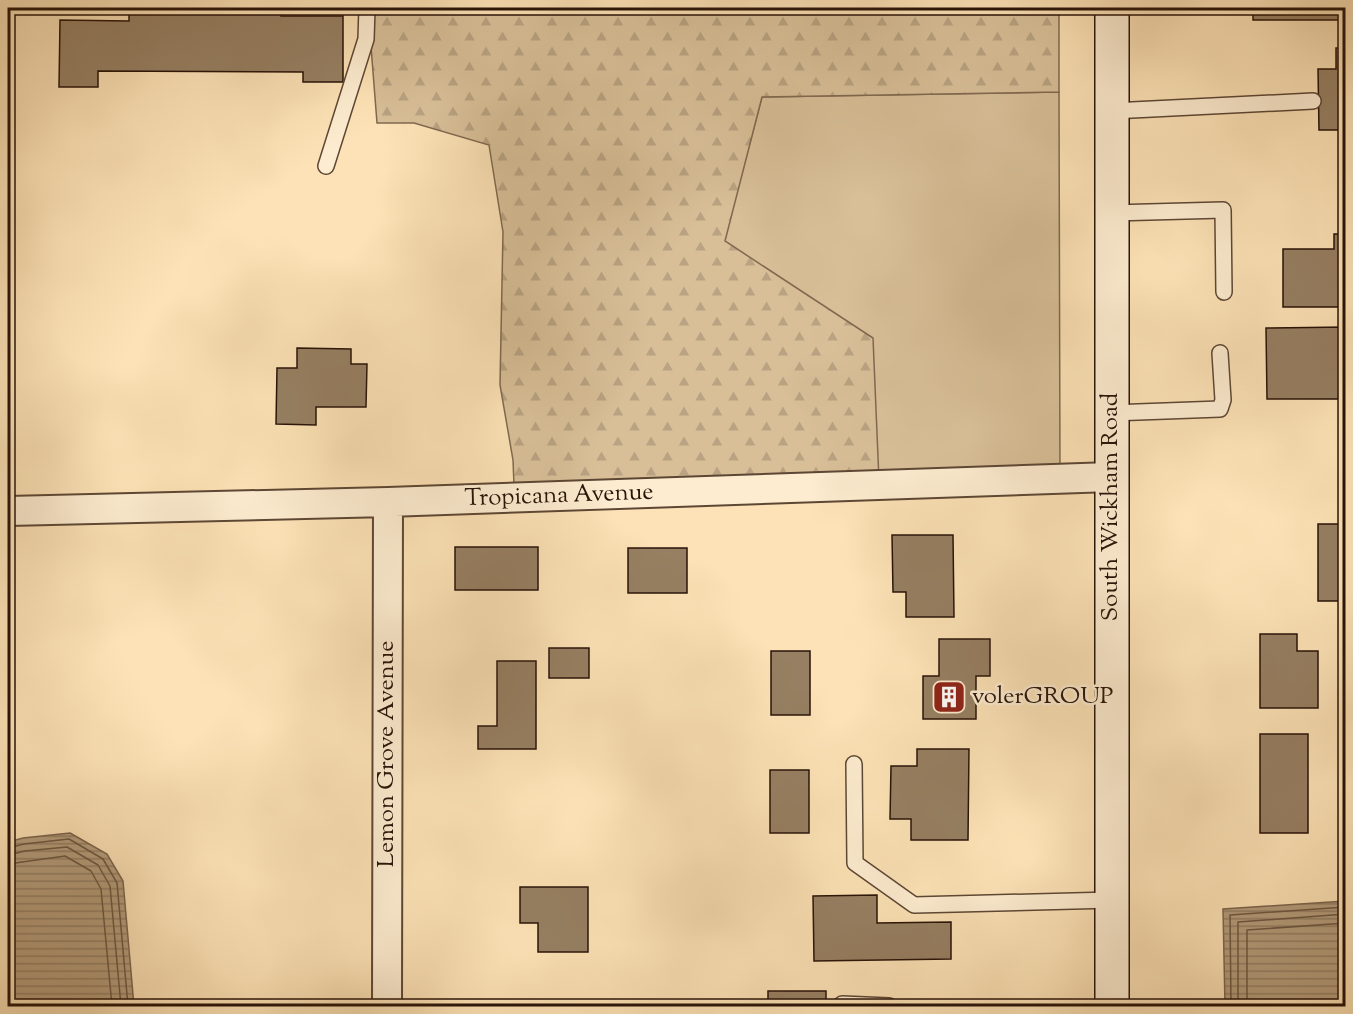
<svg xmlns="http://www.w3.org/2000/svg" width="1353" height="1014" font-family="'Sorts Mill Goudy',serif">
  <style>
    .green { fill: #d8bf98; stroke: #806950; stroke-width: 1.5 }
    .forest { fill: url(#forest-firs); stroke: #806950; stroke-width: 1.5 }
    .water { fill: url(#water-rules); stroke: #7c654d; stroke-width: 1.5 }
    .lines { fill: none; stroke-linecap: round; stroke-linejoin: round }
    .shore { stroke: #6e5842; stroke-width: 1.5 }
    .building { fill: #967f62; stroke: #281308; stroke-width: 1.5 }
    .lane-casing { stroke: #5d4734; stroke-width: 18 }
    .street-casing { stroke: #5d4734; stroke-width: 32 }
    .secondary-casing { stroke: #281308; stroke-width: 36 }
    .lane { stroke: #fdecd0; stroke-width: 15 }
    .street { stroke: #fdecd0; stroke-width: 28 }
    .secondary { stroke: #fdecd0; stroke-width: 33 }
    .labels { text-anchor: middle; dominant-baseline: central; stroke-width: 5; stroke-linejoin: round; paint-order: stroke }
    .street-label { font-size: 24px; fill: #281308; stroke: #fdecd0 }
    .poi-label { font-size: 24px; fill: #281308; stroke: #fdecd0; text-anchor: start }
  </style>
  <defs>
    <pattern id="forest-firs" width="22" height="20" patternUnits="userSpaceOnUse" patternTransform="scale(1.5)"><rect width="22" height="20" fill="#d8bf98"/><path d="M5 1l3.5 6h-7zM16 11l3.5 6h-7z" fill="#b9a382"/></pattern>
    <pattern id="water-rules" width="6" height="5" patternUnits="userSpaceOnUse" patternTransform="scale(1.5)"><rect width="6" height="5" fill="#b49c7b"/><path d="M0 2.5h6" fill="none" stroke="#927e63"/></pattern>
  </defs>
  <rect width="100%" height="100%" fill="#fce2b6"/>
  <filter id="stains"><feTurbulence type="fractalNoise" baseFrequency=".00333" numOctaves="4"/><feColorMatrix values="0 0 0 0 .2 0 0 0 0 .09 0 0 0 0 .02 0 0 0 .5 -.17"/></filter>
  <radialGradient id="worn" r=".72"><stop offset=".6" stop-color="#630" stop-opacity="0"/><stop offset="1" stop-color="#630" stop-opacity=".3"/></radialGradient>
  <path class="green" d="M 1059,92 L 1060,479 L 879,481 L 724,241 L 762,97 Z"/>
  <path class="forest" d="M 368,8 L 1059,8 L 1059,92 L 762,97 L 725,241 L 873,338 L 879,481 L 514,486 L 513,460 L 500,385 L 503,232 L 489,145 L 414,123 L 377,123 Z"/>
  <path class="water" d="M 70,833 L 107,854 L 123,881 L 134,1006 L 8,1006 L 8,842 L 23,838 Z
    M 1345,901 L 1345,1006 L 1225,1006 L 1223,909 Z"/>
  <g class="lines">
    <path class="shore" d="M 8,848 L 24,844 L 69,839 L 103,859 L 117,883 L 128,1006
      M 8,855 L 25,851 L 67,847 L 98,865 L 110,886 L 121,1006
      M 8,864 L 65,856 L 91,871 L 101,889 L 112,1006
      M 1231,1006 L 1230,915 L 1346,907
      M 1238,1006 L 1238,922 L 1346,914
      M 1247,1006 L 1247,930 L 1346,923"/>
  </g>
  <path class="building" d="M 129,8 L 281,8 L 281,16 L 343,16 L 343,82 L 303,82 L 303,72 L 98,71 L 98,87 L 59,87 L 60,20 L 129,21 Z
    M 1253,8 L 1346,8 L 1346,20 L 1253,20 Z
    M 1336,48 L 1346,48 L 1346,130 L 1319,130 L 1318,69 L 1336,69 Z
    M 1334,234 L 1346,234 L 1346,307 L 1283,307 L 1283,249 L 1334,249 Z
    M 1346,327 L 1346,399 L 1267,399 L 1266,328 Z
    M 297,348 L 351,349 L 351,364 L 367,364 L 366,407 L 316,407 L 316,425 L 276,424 L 277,368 L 297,368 Z
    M 1318,524 L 1343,524 L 1343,601 L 1318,601 Z
    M 892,535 L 953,535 L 954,617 L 906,617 L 906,592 L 893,592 Z
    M 455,547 L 538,547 L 538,590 L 455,590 Z
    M 628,548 L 687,548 L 687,593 L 628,593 Z
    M 1260,634 L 1297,634 L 1297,651 L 1318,651 L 1318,708 L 1260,708 Z
    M 939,639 L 990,639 L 990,676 L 976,676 L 976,719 L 923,719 L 923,676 L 939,676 Z
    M 549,648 L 589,648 L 589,678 L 549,678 Z
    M 771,651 L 810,651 L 810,715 L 771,715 Z
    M 497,661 L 536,661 L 536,749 L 478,749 L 478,726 L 497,726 Z
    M 1260,734 L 1308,734 L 1308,833 L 1260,833 Z
    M 917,749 L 969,749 L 968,840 L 911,840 L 911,819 L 890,819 L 891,766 L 917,766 Z
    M 770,770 L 809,770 L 809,833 L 770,833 Z
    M 520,887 L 588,887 L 588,952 L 538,952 L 538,923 L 520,923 Z
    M 877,895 L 877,923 L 951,922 L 951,959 L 814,961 L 813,896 Z
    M 768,991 L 826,991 L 826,1006 L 768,1006 Z"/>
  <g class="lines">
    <g class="lane-casing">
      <path id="lane" d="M 1112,111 L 1313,101
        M 326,166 L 366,39 L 367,8
        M 1112,213 L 1223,210 L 1224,292
        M 1111,413 L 1220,409 L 1223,400 L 1220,353
        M 854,764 L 855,863 L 914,905 L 1112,900
        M 842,1006 L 842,1004 L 889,1006"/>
    </g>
    <g class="street-casing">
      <path id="street" d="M 8,511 L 388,502 L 1111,477
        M 387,1006 L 388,502"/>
    </g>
    <g class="secondary-casing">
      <path id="secondary" d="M 1112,1006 L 1112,8"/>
    </g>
    <use href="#lane" class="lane"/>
    <use href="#street" class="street"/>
    <use href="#secondary" class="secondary"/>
  </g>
  <defs>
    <g id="building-square" transform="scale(1.725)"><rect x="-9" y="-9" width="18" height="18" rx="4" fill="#8f2418" stroke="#fdecd0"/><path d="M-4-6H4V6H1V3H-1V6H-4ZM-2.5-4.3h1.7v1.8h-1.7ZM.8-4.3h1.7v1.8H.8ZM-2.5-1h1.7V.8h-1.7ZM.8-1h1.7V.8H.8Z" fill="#fff"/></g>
  </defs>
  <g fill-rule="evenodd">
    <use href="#building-square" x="949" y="697"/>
  </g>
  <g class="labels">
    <g class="street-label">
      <text transform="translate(559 496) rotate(-2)">Tropicana Avenue</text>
      <text transform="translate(1111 507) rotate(-90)">South Wickham Road</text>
      <text transform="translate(387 754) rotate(-90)">Lemon Grove Avenue</text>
    </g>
    <g class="poi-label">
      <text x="972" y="697">volerGROUP</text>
    </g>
  </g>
  <rect width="1353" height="1014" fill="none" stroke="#fce2b6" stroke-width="30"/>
  <rect x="9" y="9" width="1335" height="996" fill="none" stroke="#281308" stroke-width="3"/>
  <rect x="15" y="15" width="1323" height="984" fill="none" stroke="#281308" stroke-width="1.5"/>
  <rect width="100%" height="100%" filter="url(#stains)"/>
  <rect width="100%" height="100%" fill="url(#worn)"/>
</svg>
